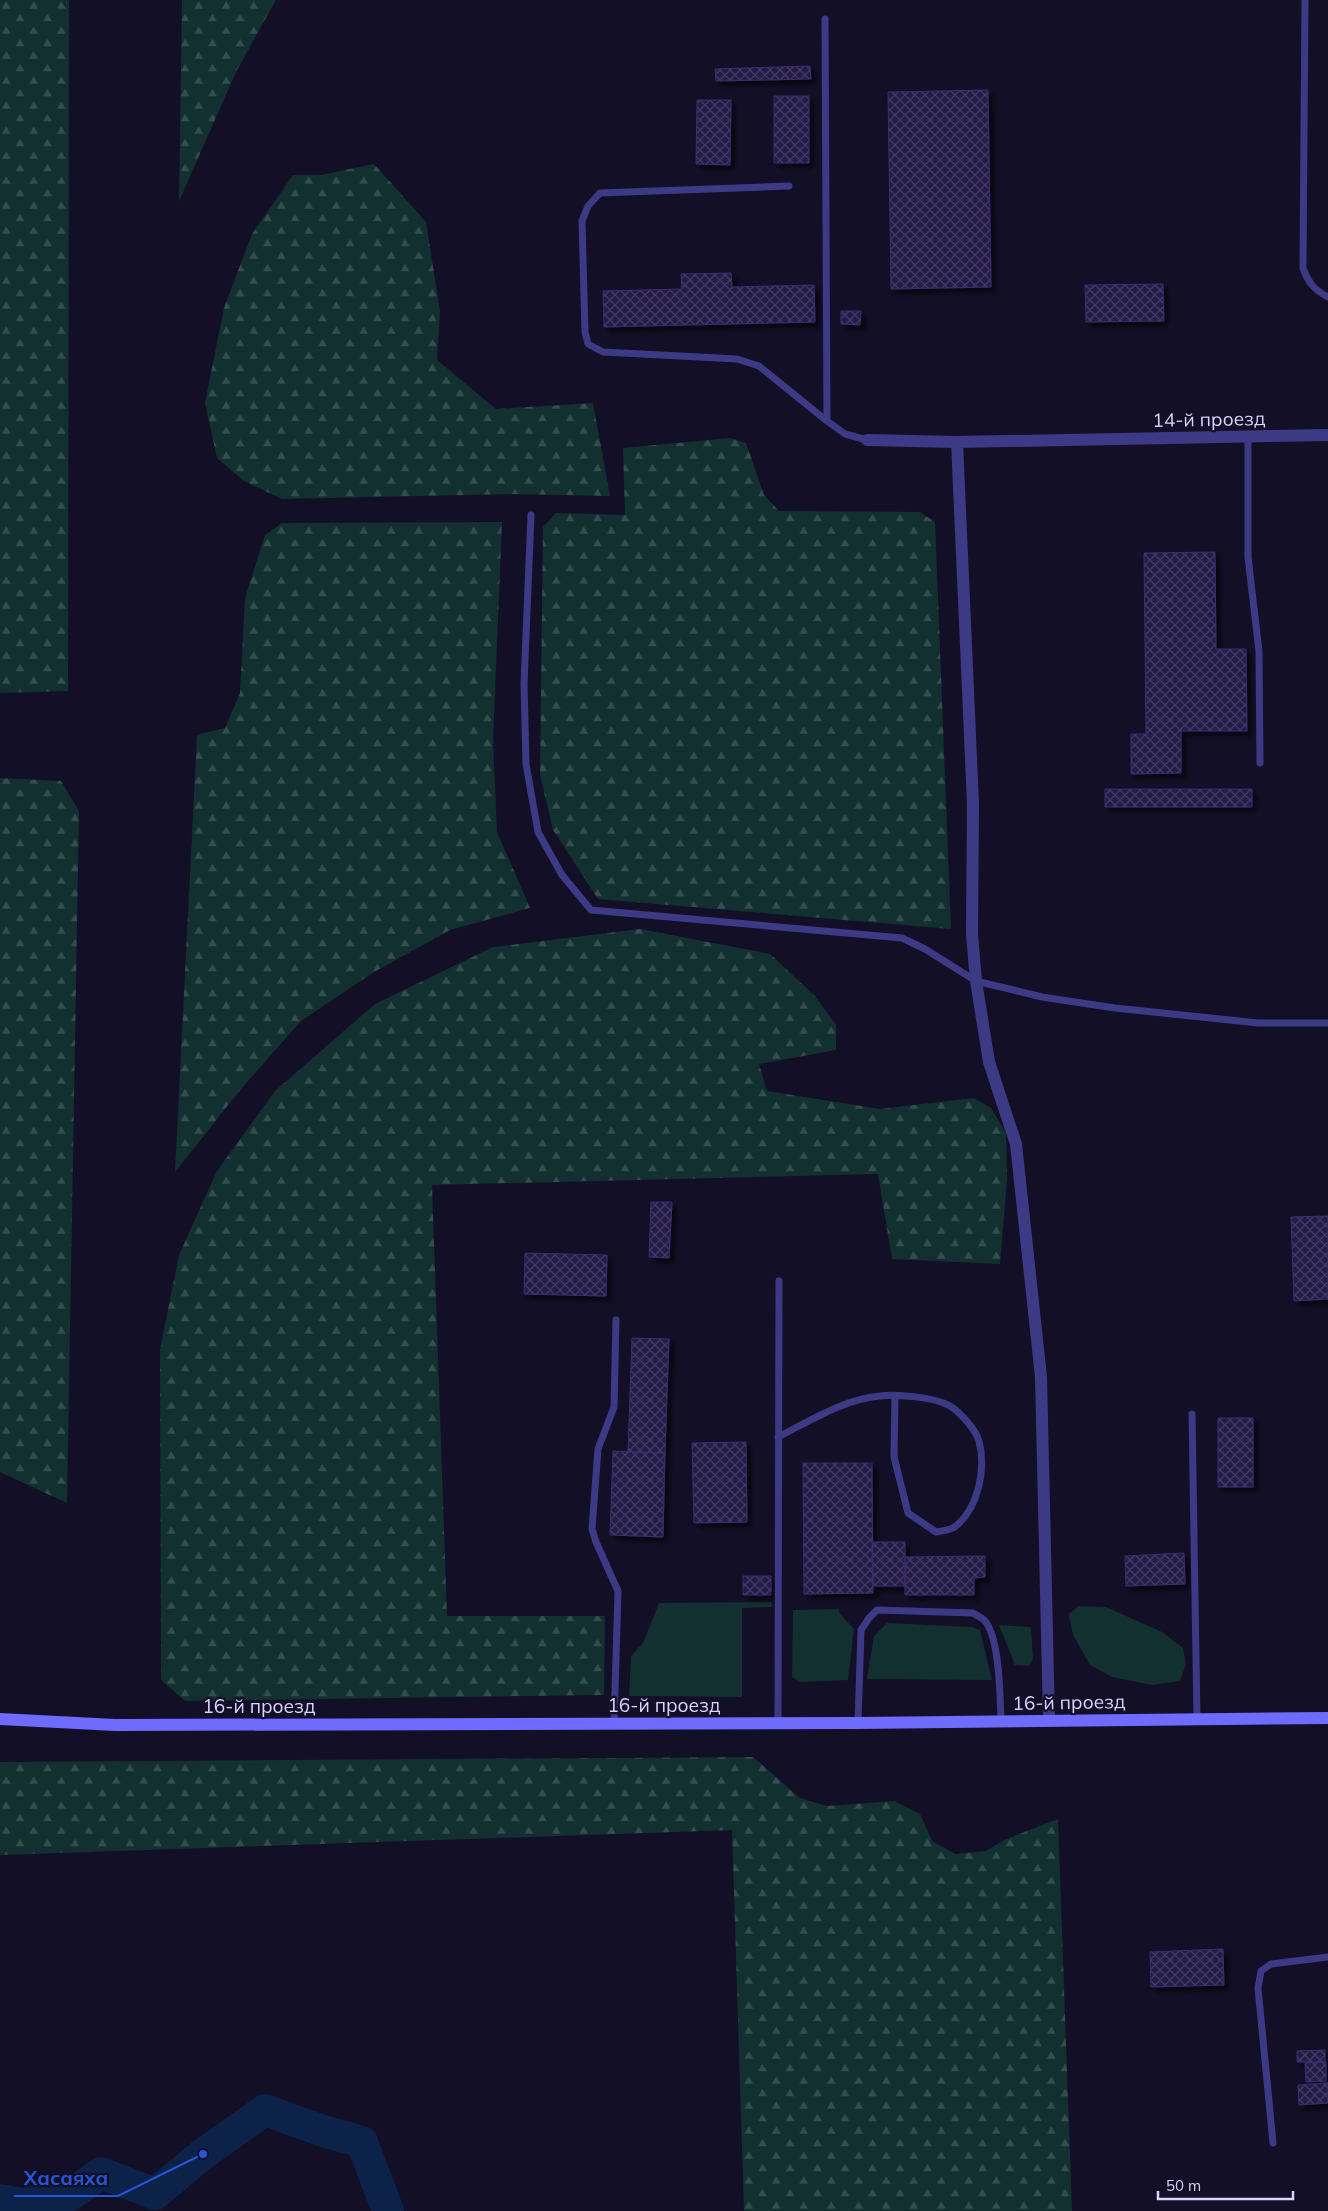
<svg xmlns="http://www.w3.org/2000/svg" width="1328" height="2211" font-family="Mulish,sans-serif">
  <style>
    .grass { fill: #12302f }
    .forest { fill: url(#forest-firs) }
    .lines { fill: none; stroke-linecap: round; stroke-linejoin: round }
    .river { stroke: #0c2248; stroke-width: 32 }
    .building { fill: url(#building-cross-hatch); stroke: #3b2d73; filter: url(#shadow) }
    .lane { stroke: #3d3a85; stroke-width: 7 }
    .street { stroke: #3d3a85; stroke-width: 12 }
    .secondary { stroke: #6f6bff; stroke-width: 12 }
    .labels { text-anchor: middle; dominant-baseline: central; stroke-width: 4.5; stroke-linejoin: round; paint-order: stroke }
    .street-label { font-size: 19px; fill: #d9d4ff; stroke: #130f26 }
    .leader { fill: none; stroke: #2655da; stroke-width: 2 }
    .callout-dot { fill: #2655da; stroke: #130f26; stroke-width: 2 }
    .callout-label { font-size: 20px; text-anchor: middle; font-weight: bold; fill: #2655da; stroke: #130f26; stroke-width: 4.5; stroke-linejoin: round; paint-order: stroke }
  </style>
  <defs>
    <pattern id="forest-firs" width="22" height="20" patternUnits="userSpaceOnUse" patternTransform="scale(1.25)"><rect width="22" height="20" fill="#12302f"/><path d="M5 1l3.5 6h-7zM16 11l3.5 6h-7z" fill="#344d4e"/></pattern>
    <pattern id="building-cross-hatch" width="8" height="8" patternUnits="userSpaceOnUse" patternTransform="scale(1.25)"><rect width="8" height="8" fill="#241b47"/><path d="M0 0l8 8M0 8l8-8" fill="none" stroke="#433b63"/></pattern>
    <filter id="shadow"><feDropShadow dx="4.5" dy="4.5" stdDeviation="2.5" flood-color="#0009"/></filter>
  </defs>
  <rect width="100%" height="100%" fill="#130f26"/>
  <path class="grass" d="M 772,1602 L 772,1607 L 742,1608 L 742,1697 L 629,1696 L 631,1656 L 643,1643 L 659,1603 Z
    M 1078,1606 L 1106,1607 L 1162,1632 L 1183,1648 L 1186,1664 L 1180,1681 L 1152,1685 L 1112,1677 L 1090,1665 L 1073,1635 L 1069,1614 Z
    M 839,1609 L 840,1614 L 854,1629 L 848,1680 L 800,1682 L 792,1677 L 793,1610 Z
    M 887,1623 L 971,1627 L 980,1630 L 992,1680 L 867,1679 L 874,1636 Z
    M 999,1625 L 1031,1627 L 1033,1659 L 1029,1666 L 1015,1665 Z"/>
  <path class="forest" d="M 0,0 L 69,0 L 68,691 L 0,693 Z
    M 182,0 L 276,0 L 237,70 L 179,201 Z
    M 374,164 L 426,222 L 440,311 L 437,360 L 496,409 L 593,403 L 610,496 L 512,494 L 282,499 L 244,481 L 217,458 L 205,403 L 224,308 L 252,234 L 293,175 L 321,175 Z
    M 730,438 L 746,443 L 764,495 L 779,511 L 920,512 L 935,522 L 951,929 L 598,899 L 553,830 L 540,775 L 543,527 L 556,513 L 625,515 L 623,448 Z
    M 502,522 L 493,741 L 497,832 L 530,908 L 450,930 L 374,972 L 301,1021 L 240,1090 L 175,1172 L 197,735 L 225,728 L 240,693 L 245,598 L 265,535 L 282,523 Z
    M 0,778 L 61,781 L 79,811 L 67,1503 L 0,1472 Z
    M 640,929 L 770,954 L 815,996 L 836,1025 L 836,1050 L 759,1064 L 767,1091 L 880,1109 L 974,1098 L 991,1108 L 1006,1133 L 1007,1179 L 1000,1264 L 892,1259 L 878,1174 L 432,1185 L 447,1616 L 605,1616 L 604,1695 L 185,1701 L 161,1680 L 160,1349 L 179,1255 L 217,1171 L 275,1091 L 375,1004 L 493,947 Z
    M 753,1757 L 800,1798 L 827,1806 L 894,1801 L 920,1814 L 932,1841 L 955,1854 L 986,1851 L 1004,1840 L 1058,1819 L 1072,2211 L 744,2211 L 732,1830 L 0,1855 L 0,1762 Z"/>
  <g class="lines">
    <path class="river" d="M 0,2200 L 21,2204 L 69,2196 L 101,2173 L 155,2194 L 203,2154 L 265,2110 L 320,2130 L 362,2142 L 388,2211"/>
  </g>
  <path class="building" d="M 810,66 L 811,79 L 716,81 L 715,69 Z
    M 988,90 L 991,287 L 891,289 L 888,92 Z
    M 774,96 L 809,96 L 809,163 L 774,163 Z
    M 697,100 L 731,100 L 730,165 L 696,164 Z
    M 731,273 L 732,287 L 814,285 L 815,322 L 604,327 L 603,291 L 682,289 L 681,274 Z
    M 1163,284 L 1164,321 L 1086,322 L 1085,285 Z
    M 841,311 L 861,311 L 860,325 L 841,324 Z
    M 1215,552 L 1216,649 L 1246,649 L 1247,731 L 1181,731 L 1181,773 L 1131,774 L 1131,734 L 1146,734 L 1144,553 Z
    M 1105,789 L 1252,789 L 1252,807 L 1105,807 Z
    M 651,1202 L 672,1202 L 669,1258 L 649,1257 Z
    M 1328,1216 L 1328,1299 L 1294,1301 L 1291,1217 Z
    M 525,1253 L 607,1255 L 606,1296 L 524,1294 Z
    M 632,1338 L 669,1339 L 665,1453 L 628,1452 Z
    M 1218,1418 L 1253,1418 L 1253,1487 L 1218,1487 Z
    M 746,1442 L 747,1522 L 694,1523 L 692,1443 Z
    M 613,1451 L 665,1453 L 663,1537 L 610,1535 Z
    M 803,1463 L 872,1463 L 873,1593 L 804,1594 Z
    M 872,1542 L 905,1542 L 905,1586 L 873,1586 Z
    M 1184,1553 L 1185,1584 L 1126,1586 L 1125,1556 Z
    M 985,1556 L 985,1577 L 974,1578 L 974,1595 L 905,1595 L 905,1557 Z
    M 743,1576 L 771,1576 L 771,1595 L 743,1595 Z
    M 1223,1949 L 1224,1985 L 1151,1987 L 1150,1952 Z
    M 1325,2050 L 1325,2062 L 1297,2062 L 1297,2051 Z
    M 1326,2062 L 1326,2081 L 1306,2082 L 1305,2063 Z
    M 1328,2083 L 1328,2103 L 1299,2105 L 1298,2085 Z"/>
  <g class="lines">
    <path class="lane" d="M 1305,0 L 1303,268 C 1308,282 1314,290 1328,297
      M 825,19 L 827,421 L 845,434 L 867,440
      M 789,186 L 600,193 L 588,206 L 582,221 L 585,332 L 588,344 L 603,352 L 737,359 L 759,366 L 827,421
      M 1248,437 L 1248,557 L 1259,651 L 1260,763
      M 531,515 L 524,684 L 526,764 L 538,832 L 562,875 L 591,910 L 902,938 L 925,949 L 976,981 L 1042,997 L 1115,1008 L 1258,1023 L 1328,1023
      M 1192,1414 L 1197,1719
      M 778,1437 C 810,1421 844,1399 880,1396 C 897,1394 935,1397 950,1406 C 960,1412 976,1430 979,1441 C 986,1468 979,1506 957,1525 C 953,1530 942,1531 936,1532 L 908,1513 L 894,1457 L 895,1396
      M 778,1723 L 779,1281
      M 858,1723 L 861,1630 L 869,1618 L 877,1610 L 973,1613 C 976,1615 980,1617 983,1619 C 1000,1633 1000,1699 1001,1721
      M 614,1724 L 618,1591 L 596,1542 L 592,1529 L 598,1449 L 614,1407 L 616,1320
      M 1273,2143 L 1258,1988 L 1261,1971 L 1271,1964 L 1328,1957"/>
    <path class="street" d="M 867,440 L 957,442
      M 1049,1720 L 1041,1377 L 1016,1144 L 989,1062 L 976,981 L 972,934 L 973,804 L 957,442 L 1328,435"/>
    <path class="secondary" d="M 0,1719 L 115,1725 L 858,1723 L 1328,1718"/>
  </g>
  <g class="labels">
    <g class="street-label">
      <text transform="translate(1209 419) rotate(-1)">14-й проезд</text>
      <text transform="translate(1069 1702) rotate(-1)">16-й проезд</text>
      <text x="664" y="1705">16-й проезд</text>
      <text x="259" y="1706">16-й проезд</text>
    </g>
  </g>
  <path class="leader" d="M203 2154L118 2196H14"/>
  <circle class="callout-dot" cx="203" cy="2154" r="5"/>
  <g class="callout-label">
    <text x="66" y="2185">Хасаяха</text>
  </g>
  <path d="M1158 2191v8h135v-8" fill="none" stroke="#d9d4ff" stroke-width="2.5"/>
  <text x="1166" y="2191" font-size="15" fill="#d9d4ff" stroke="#130f26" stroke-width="4" paint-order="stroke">50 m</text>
</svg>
